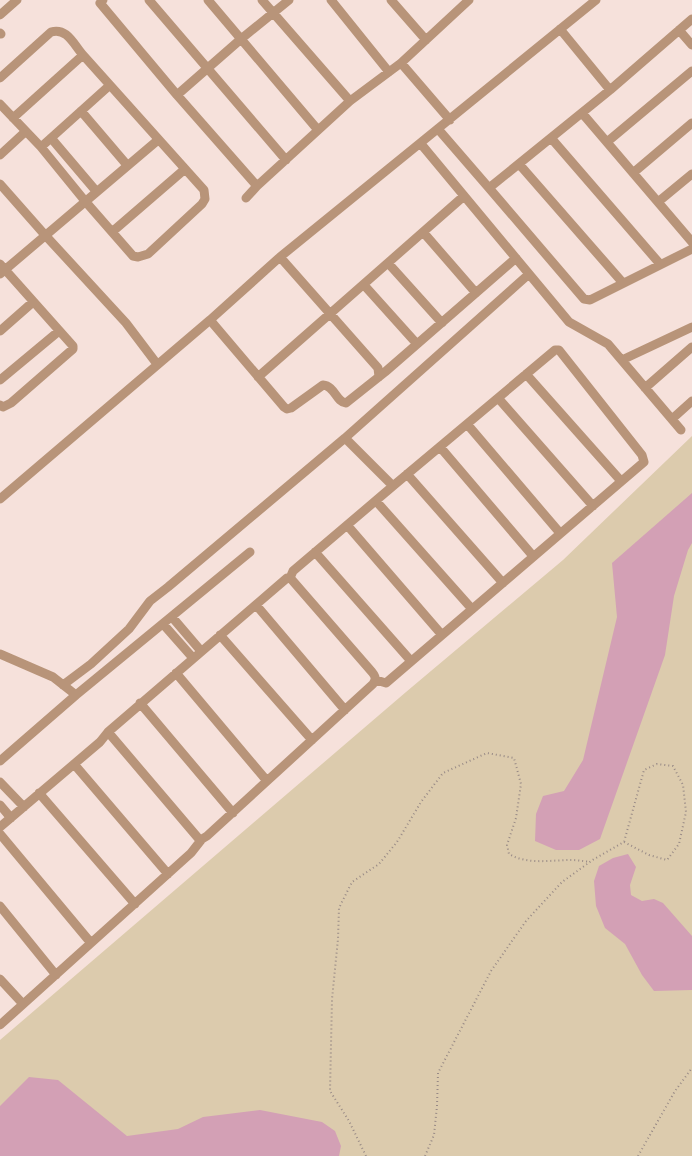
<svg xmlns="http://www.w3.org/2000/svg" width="692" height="1156" font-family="'IBM Plex Sans',sans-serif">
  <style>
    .green { fill: #dccbad }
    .water { fill: #d3a0b5 }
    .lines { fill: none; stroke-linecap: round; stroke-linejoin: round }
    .path { stroke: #988a86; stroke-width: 2; stroke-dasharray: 1 3; stroke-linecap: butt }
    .minor { stroke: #b89479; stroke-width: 9 }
  </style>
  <rect width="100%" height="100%" fill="#f6e1db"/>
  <path class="green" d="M 692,436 L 692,1156 L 0,1156 L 0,1040 L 406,692 L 563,560 Z"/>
  <path class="water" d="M 692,493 L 692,543 L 688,550 L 674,596 L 665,655 L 600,839 L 579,850 L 556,850 L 535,841 L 536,814 L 543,796 L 564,791 L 583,760 L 617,617 L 612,563 Z
    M 628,854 L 636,867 L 630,885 L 631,895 L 642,901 L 654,899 L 663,903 L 692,936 L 692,990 L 654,991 L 642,975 L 625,944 L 605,928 L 596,906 L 594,881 L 599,866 L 613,858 Z
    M 29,1077 L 58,1080 L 127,1136 L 178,1129 L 203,1117 L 260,1110 L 322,1122 L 335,1131 L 341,1146 L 339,1156 L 0,1156 L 0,1106 Z"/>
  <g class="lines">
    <path class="path" d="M 366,1156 L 349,1121 L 330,1091 L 332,999 L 338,939 L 339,908 L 352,882 L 379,864 L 397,842 L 421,802 L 443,773 L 487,753 L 514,758 L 521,784 L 516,818 L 507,845 L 509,854 C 527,865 551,860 571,860 C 577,860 583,861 590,862
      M 425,1156 L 434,1135 L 437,1106 L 438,1073 L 491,971 L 526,921 L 562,882 L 594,859 L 624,842 L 649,855 L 667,860 L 679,844 L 686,812 L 683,785 L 673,766 L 657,764 L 644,770 L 624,842
      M 638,1156 L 675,1091 L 692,1068"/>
    <path class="minor" d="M 103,0 L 100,3 L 177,95 L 257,186 L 246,198
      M 149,0 L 286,160
      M 208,0 L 318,130
      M 262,0 L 350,101
      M 331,0 L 389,72
      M 391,0 L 426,40
      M 0,15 L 17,0
      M 692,19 L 610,90 L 489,188 L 584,299 L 590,300 L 692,249
      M 560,29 L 610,90
      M 679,30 L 692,45
      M 0,33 L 1,34
      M 401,63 L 450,120
      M 0,78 L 51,32 C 67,27 74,45 83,55 L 204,190 L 205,199 L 202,204 L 148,254 L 138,257 L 133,256 L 85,201 L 41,147 L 0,104
      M 177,95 L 241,39 L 289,0
      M 81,111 L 127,165
      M 582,113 L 692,242
      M 13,118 L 83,55
      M 438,129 L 489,188
      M 51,138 L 96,191
      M 551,138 L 660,264
      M 607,142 L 692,71
      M 421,144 L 569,322 L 608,344 L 681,430
      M 41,147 L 110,85
      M 0,155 L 25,132
      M 519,164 L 623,283
      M 633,173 L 692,123
      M 0,184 L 45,235 L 126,323 L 157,364
      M 257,186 L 350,101 L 401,63 L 469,0
      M 658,202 L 692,174
      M 112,232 L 185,169
      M 423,232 L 476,293
      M 280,257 L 378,368 L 379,377
      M 388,263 L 442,323
      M 0,264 L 73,346 L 73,349 L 11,403 L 3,407 L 0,405
      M 0,274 L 158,140
      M 364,285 L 417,344
      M 210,320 L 284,407 L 287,409 L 291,408 L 323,385 C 335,386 336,402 346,403 L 385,372 L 516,258
      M 0,331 L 33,302
      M 622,360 L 692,327
      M 526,374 L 621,481
      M 258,377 L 464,196
      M 0,380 L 59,331
      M 645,388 L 692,347
      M 498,398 L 593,506
      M 672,419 L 692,401
      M 467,424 L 560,533
      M 440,447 L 533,556
      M 407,474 L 503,583
      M 0,499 L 210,320 L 280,257 L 596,0
      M 376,501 L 472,609
      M 347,525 L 442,635
      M 315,552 L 411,661
      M 287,578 L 290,578 L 292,580 L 372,672 C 376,677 376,679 373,684 L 207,836 L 202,839 L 199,839 L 108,732 Z
      M 290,578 L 293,571 L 393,486
      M 256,605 L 345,710
      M 172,617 L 201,651
      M 163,624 L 193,658
      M 220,635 L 312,740
      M 0,654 L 53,677 L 76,695 L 250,552
      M 176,673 L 267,781
      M 376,680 L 386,683 L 644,462 L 642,455 L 559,350 L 555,350 L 393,486 L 345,438 L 529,274
      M 63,685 L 91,664 L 129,629 L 150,601 L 168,587 L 345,438
      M 140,703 L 233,813
      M 0,761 L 76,695
      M 74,764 L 168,874
      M 0,782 L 24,807
      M 39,793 L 135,904
      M 0,805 L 11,818
      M 0,827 L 100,742 L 108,732
      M 0,834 L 91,943
      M 0,906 L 56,975
      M 0,979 L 23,1004
      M 0,1025 L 191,853 L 202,839"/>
  </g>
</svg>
